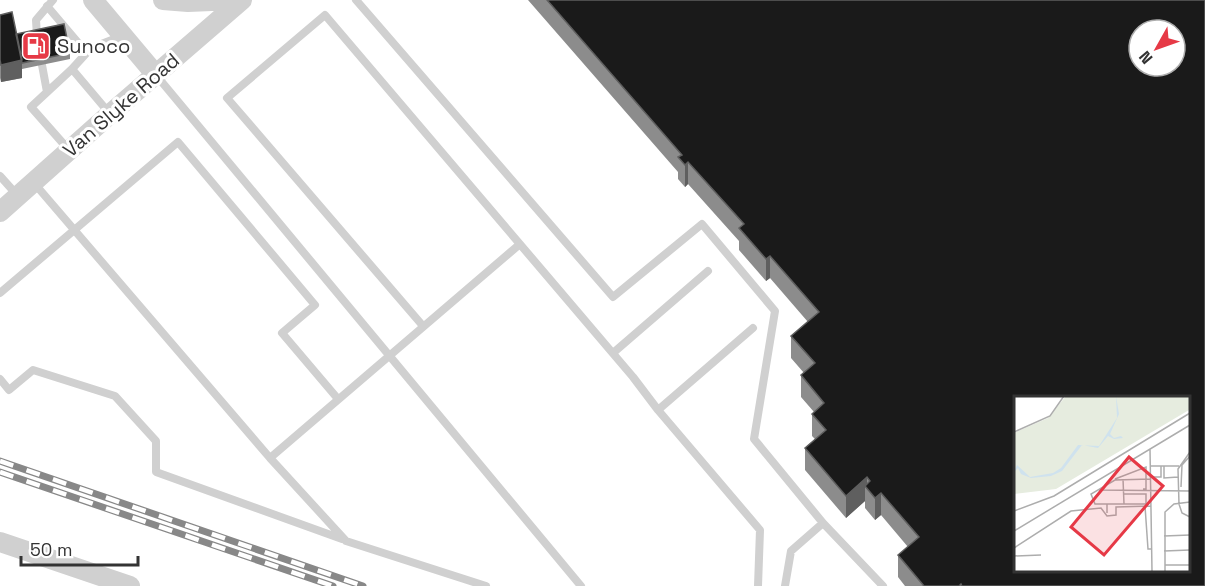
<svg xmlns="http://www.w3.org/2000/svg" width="1205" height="586" font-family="'Space Grotesk',sans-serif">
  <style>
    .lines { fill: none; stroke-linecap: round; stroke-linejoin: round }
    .service { stroke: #d0d0d0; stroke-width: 8 }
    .tertiary { stroke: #d0d0d0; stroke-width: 20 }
    .rail-casing { stroke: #888; stroke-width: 7 }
    .rail { stroke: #fff; stroke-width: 4.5; stroke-dasharray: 14; stroke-linecap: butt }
    .wall { fill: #8c8c8c }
    .shaded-wall { fill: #5f5f5f }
    .building { fill: #1a1a1a; stroke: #5f5f5f; stroke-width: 1.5; fill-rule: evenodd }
    .labels { text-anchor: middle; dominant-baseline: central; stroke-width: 6; stroke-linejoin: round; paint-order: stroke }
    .poi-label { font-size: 20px; fill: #333; stroke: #fff; text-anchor: start }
    .street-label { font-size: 20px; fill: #333; stroke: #fff }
    .inset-road { fill: none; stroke: #adadad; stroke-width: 1.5 }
    .view { fill: #e63946; fill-opacity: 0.15; stroke: #e63946; stroke-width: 3 }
    .inset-edge { fill: none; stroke: #333; stroke-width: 3 }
  </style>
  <rect width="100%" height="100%" fill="#fff"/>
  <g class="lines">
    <path class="service" d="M 356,0 L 613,297 L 702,224 L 775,311 L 754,439 L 823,523 L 883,586
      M 47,6 L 86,52
      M 37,36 L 36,20 L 53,0
      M 42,65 L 47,92
      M 72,69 L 91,48 L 122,36
      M 156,75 L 581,586
      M 68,149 L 31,107 L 72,69 L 110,114
      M 0,176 L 17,195
      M 34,183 L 270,458 L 346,541 L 486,586
      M 0,293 L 178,142 L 315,305 L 282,333 L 338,399
      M 423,326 L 227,98 L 325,15 L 633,377 L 658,410
      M 753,328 L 658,410 L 760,530 L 758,586
      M 613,353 L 708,271
      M 0,379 L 9,390 L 33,370 L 115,396 L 156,441 L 156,472 L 342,539
      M 270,458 L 520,244
      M 785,586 L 791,551 L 823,523"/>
    <path class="tertiary" d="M 93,0 L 156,75
      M 163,0 L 188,2 L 235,0
      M 0,212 L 110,114 L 242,0
      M 0,542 L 130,586"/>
    <g class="rail-casing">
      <path id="rail" d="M 0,461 L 363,586
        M 0,472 L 333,586"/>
    </g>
    <use href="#rail" class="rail"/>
  </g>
  <path class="wall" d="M 528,0 L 1205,0 L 1205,586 L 905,586 L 898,577 L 898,555 L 908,547 L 881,515 L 875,520 L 865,508 L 865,501 L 846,518 L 805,470 L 805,448 L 815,439 L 812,436 L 812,414 L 814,412 L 801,397 L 801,375 L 804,373 L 791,358 L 791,336 L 808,322 L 770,278 L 766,281 L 739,250 L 739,241 L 688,184 L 685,187 L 678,179 L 678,172 Z
    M 0,15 L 16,34 L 70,53 L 70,59 L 22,69 L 22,78 L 1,82 L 0,78 Z"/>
  <path class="shaded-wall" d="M 22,60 L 22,78 L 1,82 L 1,65 Z
    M 688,162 L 688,184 L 685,187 L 685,165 Z
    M 770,256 L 770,278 L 766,281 L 766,259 Z
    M 867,477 L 867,488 L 865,486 L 865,501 L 846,518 L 846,496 Z
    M 881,493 L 881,515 L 875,520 L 875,498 Z"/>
  <path class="building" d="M 547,0 L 1205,0 L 1205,586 L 962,586 L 961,584 L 959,586 L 924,586 L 898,555 L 919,537 L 881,493 L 875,498 L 865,486 L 870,481 L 867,477 L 846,496 L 805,448 L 826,430 L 812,414 L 824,403 L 801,375 L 815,363 L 791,336 L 819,312 L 770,256 L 766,259 L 739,228 L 744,224 L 688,162 L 685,165 L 678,157 L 682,155 ZM 1139,30 L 1175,30 L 1175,66 L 1139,66 ZM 1016,397 L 1188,397 L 1188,570 L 1016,570 Z
    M 12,12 L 22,60 L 1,65 L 0,60 L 0,15 Z
    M 64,24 L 70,53 L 22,63 L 16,34 Z"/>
  <defs>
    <g id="fuel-square" transform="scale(1.5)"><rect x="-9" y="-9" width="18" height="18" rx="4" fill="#e63946" stroke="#fff"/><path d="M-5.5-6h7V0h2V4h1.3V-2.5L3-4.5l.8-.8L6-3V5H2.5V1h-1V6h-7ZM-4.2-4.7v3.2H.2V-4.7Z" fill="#fff"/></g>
  </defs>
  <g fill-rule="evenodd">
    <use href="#fuel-square" x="36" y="46"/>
  </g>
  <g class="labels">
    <g class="poi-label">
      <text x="57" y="46">Sunoco</text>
    </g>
    <g class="street-label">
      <text transform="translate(121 105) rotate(-41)">Van Slyke Road</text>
    </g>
  </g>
  <g transform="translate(1014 396)">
    <rect width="176" height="176" fill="#fff"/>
    <path d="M 52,0 L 175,0 L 175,14 L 42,93 L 0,98 L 0,37 L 34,22 Z" fill="#e6ecdf"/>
    <path d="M 102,0 L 105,18 L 96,38 L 100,42 L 107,40 L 109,42 L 100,43 L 94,40 L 84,52 L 68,49 L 48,75 L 37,80 L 17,82 L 7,78 L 4,72 L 0,76 L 3,69 L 16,81 L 39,77 L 47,72 L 64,49 L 85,50 L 103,22 Z" fill="#cfe2ee"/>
    <path class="inset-road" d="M 0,36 L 36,20 L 50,0M 136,53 L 138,175M 176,56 L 164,73 L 165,108 L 168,117 L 176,121M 136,70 L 165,70M 150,70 L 150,82 L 164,81M 137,81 L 147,81 L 147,70M 101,83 L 132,71 L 132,93 L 129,93M 109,83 L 110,108M 167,91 L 168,69 L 176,60M 85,94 L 176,95M 93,108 L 132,108 L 132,98 L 109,98M 131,110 L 134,153 L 138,153M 0,115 L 40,100 L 176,17M 93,117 L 93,108 L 81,108 L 77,98 L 101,84 L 137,83M 0,135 L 176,29M 150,140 L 176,139M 0,152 L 57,115 L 87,112 L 93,120 L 102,119 L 102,111 L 137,110M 150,155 L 176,154M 0,160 L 27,159M 151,169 L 176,169M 151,175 L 151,116 L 160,108 L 176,106"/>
    <path class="view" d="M 115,61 L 149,90 L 90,159 L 57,131 Z"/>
    <rect width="176" height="176" class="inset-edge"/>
  </g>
  <g transform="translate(1157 48) rotate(230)"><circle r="28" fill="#ffffff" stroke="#adadad" stroke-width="1.5"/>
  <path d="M0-4.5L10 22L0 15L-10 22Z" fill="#e63946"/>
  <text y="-9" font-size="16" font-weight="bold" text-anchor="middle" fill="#333333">N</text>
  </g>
  <path d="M21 556v9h117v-9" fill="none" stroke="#333333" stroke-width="3"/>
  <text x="30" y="556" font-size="18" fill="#333333" stroke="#ffffff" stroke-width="4.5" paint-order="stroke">50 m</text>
</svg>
